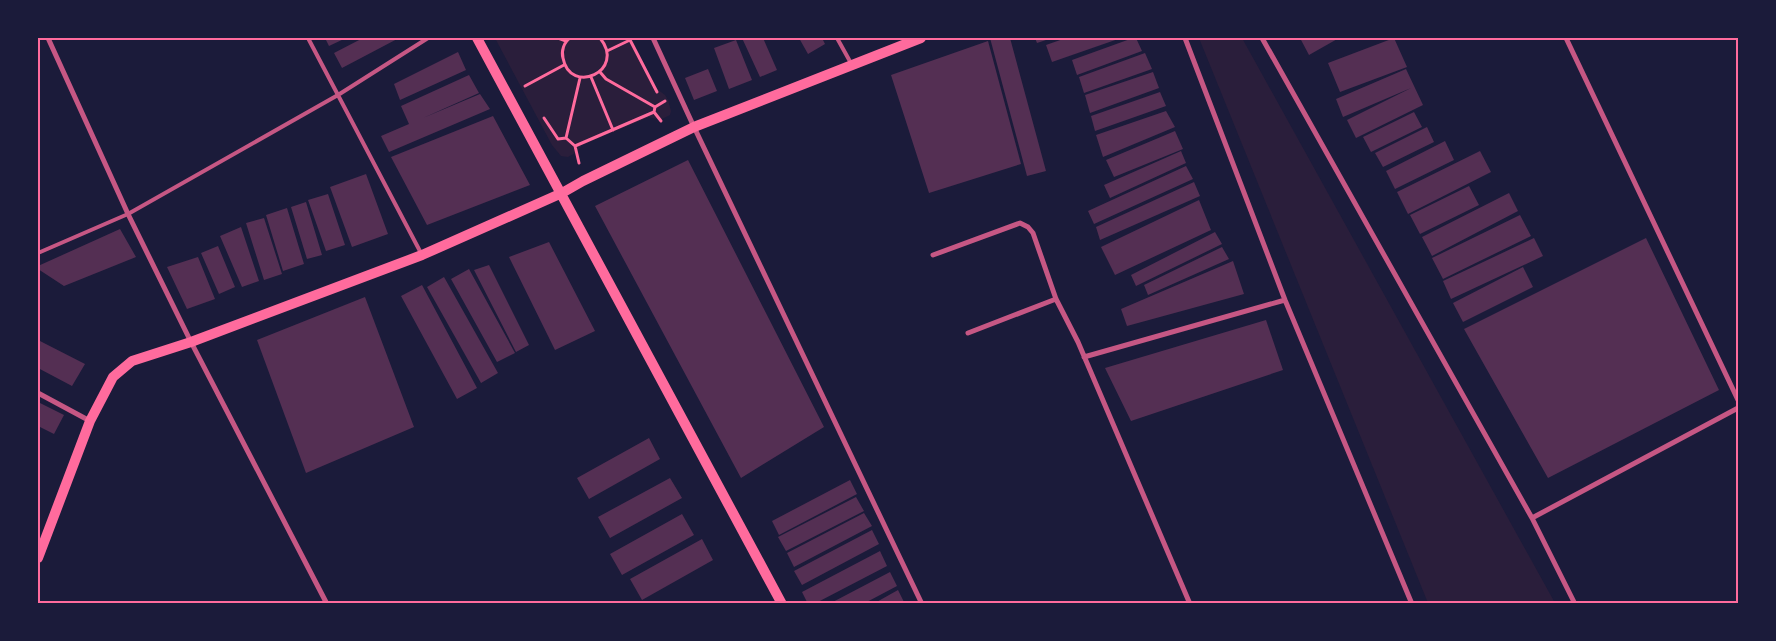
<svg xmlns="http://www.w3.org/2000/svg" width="1776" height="641" font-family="Barlow,sans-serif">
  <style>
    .green { fill: #2a1e3b }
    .building { fill: #542f53 }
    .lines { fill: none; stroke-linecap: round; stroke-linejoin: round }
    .path { stroke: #ff6b9d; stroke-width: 3 }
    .service { stroke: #c65784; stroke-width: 4 }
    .minor { stroke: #c65784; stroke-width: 5 }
    .secondary { stroke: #ff6b9d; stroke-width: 10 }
    .neatline { fill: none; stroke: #ff6b9d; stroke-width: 2 }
  </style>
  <rect width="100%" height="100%" fill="#1b1b3a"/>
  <path class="green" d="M 495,38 L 631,38 L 657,89 L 665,95 L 668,100 L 671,111 L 670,115 L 660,120 L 649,117 L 582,145 L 577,152 L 568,157 L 561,156 L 552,145 Z
    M 1199,38 L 1242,38 L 1555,603 L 1428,603 Z"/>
  <path class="building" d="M 325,38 L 346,38 L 329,46 Z
    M 363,38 L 399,38 L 342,68 L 334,53 Z
    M 742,38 L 763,38 L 777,70 L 760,77 Z
    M 799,38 L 822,38 L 825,44 L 808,54 Z
    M 990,38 L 1010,38 L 1046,171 L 1027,176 Z
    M 1035,38 L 1052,38 L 1037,43 Z
    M 1066,38 L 1121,38 L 1052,62 L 1046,45 Z
    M 1133,38 L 1136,38 L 1142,51 L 1077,75 L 1072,60 Z
    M 1300,38 L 1339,38 L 1309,55 Z
    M 1394,38 L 1407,67 L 1340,92 L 1328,63 Z
    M 736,40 L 752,80 L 729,89 L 714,48 Z
    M 988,41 L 1021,164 L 929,193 L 891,75 Z
    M 458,52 L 466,70 L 400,100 L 394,84 Z
    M 1145,53 L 1152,69 L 1084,93 L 1079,77 Z
    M 708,69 L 717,91 L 694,100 L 685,78 Z
    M 1406,69 L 1423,105 L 1356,138 L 1347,120 L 1411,88 L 1343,117 L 1336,99 Z
    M 1153,72 L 1159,88 L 1090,113 L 1085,95 Z
    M 469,75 L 479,93 L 423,118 L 480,94 L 490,109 L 389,152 L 381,136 L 409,124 L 401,106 Z
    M 1160,92 L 1166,106 L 1095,131 L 1091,116 Z
    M 1166,111 L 1175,127 L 1103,157 L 1096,135 Z
    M 1414,112 L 1422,127 L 1371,152 L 1363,137 Z
    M 493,116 L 530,185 L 427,225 L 391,157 Z
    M 1427,127 L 1434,142 L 1383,167 L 1375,153 Z
    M 1175,131 L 1183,149 L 1114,177 L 1106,160 Z
    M 1445,141 L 1454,160 L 1395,189 L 1386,171 Z
    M 1181,151 L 1186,163 L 1110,198 L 1104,185 Z
    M 1480,151 L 1491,172 L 1408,214 L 1397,192 Z
    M 688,160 L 824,427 L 741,478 L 595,206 Z
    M 1186,166 L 1193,179 L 1094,224 L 1088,211 Z
    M 366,174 L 388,234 L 352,247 L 330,187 Z
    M 1194,182 L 1200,196 L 1100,240 L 1096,227 Z
    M 1469,186 L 1479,205 L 1420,234 L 1410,215 Z
    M 1509,193 L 1518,211 L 1432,256 L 1422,237 Z
    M 328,194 L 345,245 L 326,251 L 308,200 Z
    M 1199,200 L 1211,230 L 1115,275 L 1101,247 Z
    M 306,202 L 322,255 L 307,259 L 291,207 Z
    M 287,208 L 304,264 L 283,271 L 266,215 Z
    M 1520,215 L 1531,236 L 1443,279 L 1432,258 Z
    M 264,218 L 282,274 L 264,280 L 246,223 Z
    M 241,227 L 259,281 L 242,287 L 220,236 Z
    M 120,229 L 136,257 L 64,286 L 38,269 L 38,266 Z
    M 1215,232 L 1222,244 L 1136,286 L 1131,275 Z
    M 1534,238 L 1543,256 L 1451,299 L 1443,281 Z
    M 1646,238 L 1719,390 L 1548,478 L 1464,329 Z
    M 549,242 L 595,331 L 555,350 L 509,257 Z
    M 218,246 L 235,287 L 219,294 L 201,253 Z
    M 1222,247 L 1229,259 L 1148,295 L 1144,285 Z
    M 198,257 L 215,299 L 187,309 L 167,267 Z
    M 1233,261 L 1244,294 L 1127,326 L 1121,309 Z
    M 489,265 L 529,345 L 516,352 L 474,270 Z
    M 1523,267 L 1533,287 L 1463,322 L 1453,303 Z
    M 469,269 L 515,353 L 497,362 L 451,279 Z
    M 444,277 L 498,373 L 481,383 L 427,287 Z
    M 422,285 L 477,388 L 457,399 L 401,296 Z
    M 365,297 L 414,427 L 306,473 L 257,340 Z
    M 1266,320 L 1283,370 L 1131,421 L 1105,368 Z
    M 38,340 L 85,364 L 72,386 L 38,368 Z
    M 38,402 L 64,415 L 54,434 L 38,426 Z
    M 649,438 L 660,459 L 589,499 L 577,478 Z
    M 670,478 L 682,498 L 610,538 L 598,517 Z
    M 850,480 L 857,494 L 779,535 L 772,521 Z
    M 856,497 L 864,511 L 786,551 L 778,537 Z
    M 864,513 L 872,526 L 794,567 L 787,553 Z
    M 682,514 L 694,535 L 622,575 L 610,554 Z
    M 872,530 L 879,544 L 802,585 L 794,571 Z
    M 702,539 L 713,560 L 642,600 L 630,579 Z
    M 880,551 L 887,566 L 814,604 L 808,604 L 802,592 Z
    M 890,572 L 897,586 L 863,604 L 829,604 Z
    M 898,590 L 905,604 L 873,604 Z"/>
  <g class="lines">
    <path class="path" d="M 558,38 L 566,41
      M 570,38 C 564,42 561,51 563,58 C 570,96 627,71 600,38
      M 629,38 L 657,92
      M 607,51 L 630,40
      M 600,72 L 606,79 L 655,107
      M 591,77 L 613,130
      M 525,86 L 564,65
      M 655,107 L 654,112 L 661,121
      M 655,107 L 665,101
      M 544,118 L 558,139
      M 566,138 L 580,78
      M 558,139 L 566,138 L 575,146 L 579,163
      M 575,146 L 654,112"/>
    <path class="service" d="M 308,38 L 422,255
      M 837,38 L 852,65
      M 38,253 L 128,214 L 338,95 L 428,38"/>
    <path class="minor" d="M 48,38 L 128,214 L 191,342 L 327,604
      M 653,38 L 694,127 L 922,604
      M 1185,38 L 1285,300 L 1412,604
      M 1262,38 L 1532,518 L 1575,604
      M 1566,38 L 1738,400
      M 933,255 L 1020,223 L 1028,227 L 1033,233 L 1056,299 L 1078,342 L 1190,604
      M 968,333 L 1056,299
      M 1084,357 L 1285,300
      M 38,393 L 90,421
      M 1532,518 L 1738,408"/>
    <path class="secondary" d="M 477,38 L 782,604
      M 38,558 L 90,421 L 113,377 L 132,361 L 191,342 L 422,255 L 562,193 L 583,181 L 694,127 L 921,38"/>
  </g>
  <rect width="1776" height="641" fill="none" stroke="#1b1b3a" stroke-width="78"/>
  <rect x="39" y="39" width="1698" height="563" class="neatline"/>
</svg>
